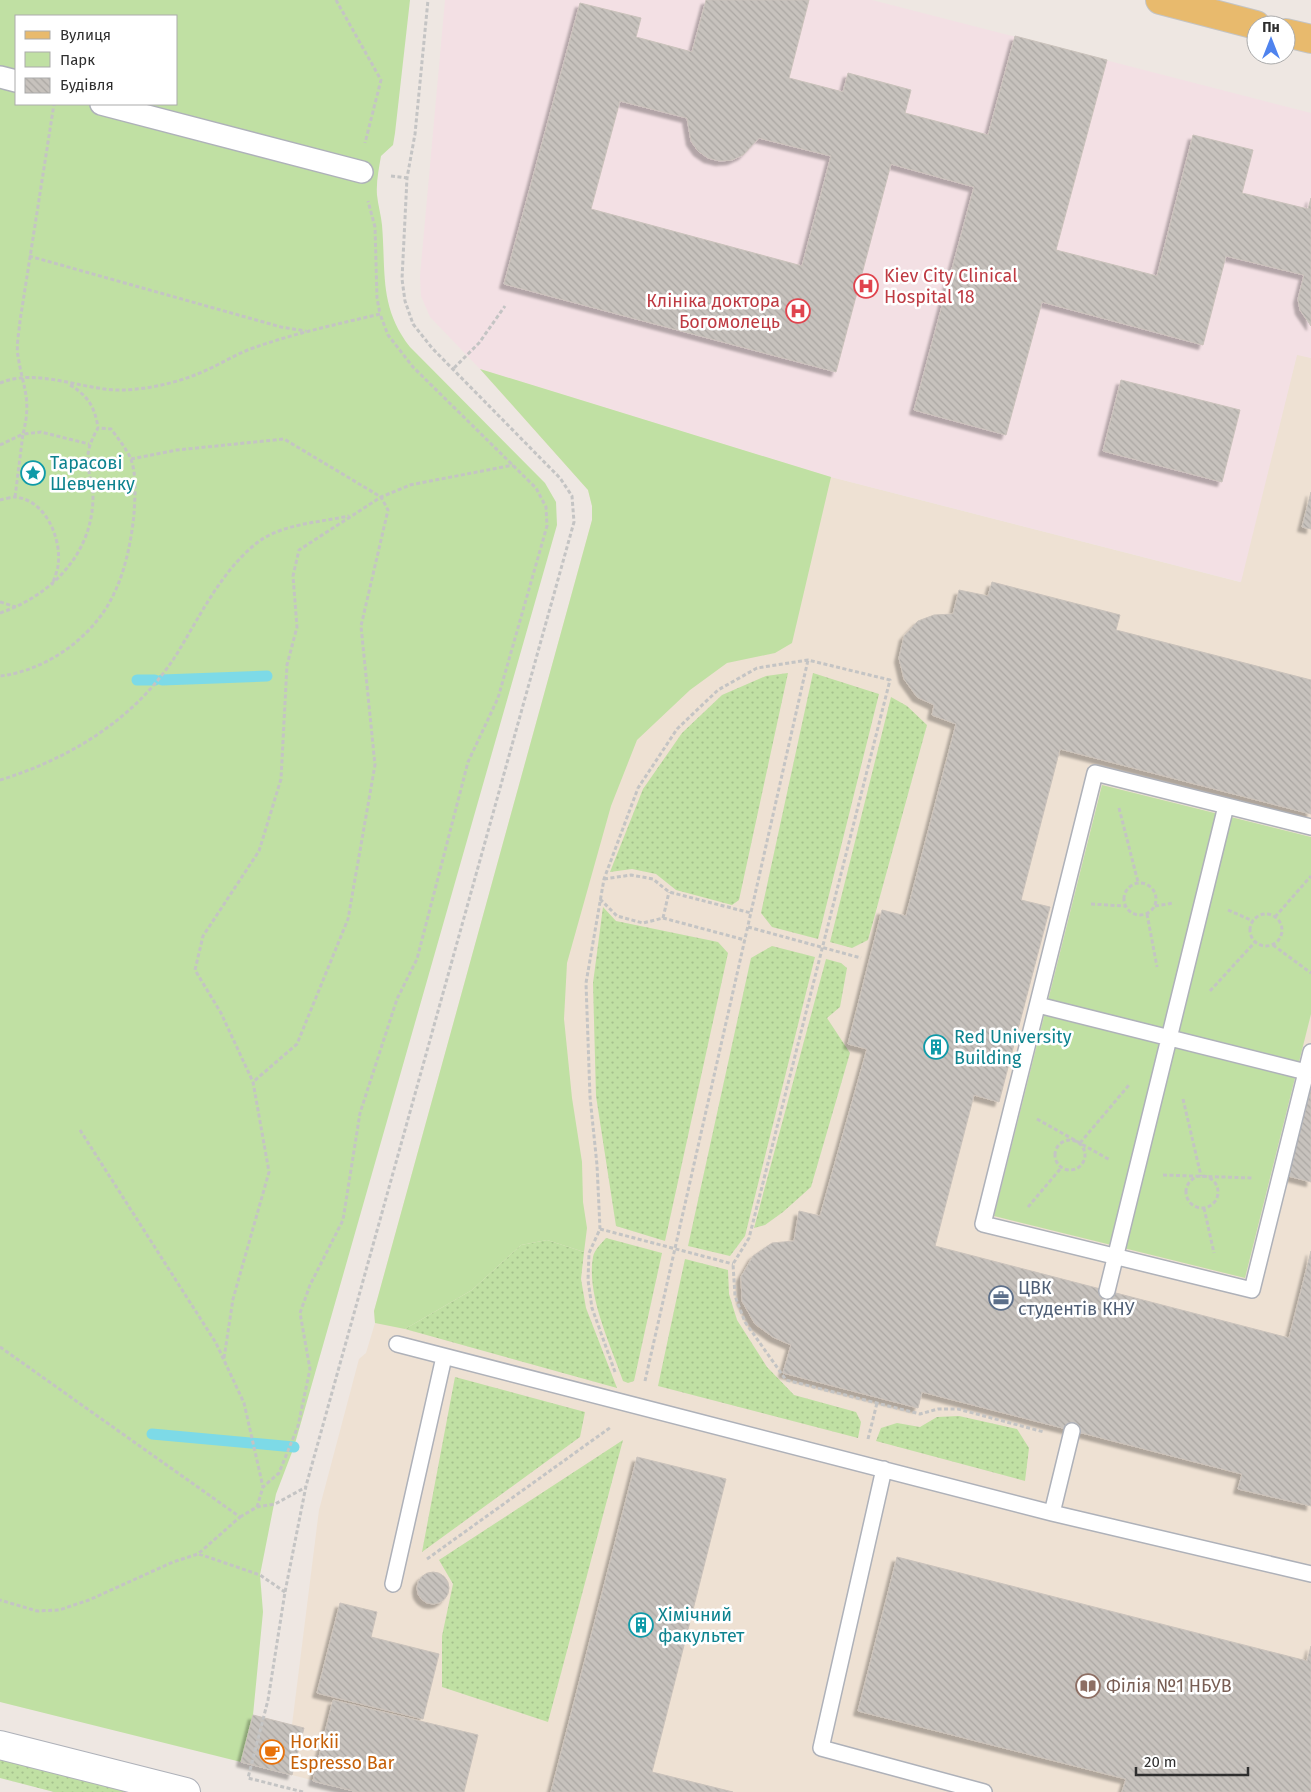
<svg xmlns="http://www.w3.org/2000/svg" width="1311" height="1792" font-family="'Fira Sans',sans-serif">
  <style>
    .education { fill: #eee1d3 }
    .medical { fill: #f3e0e4 }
    .grass { fill: url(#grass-dots) }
    .park { fill: #c0e0a3; fill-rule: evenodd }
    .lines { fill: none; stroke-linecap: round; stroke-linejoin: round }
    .stream { stroke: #7ddae7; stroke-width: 11 }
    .building { fill: url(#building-back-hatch); stroke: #cac2bb; fill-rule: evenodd; filter: url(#shadow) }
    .service-casing { stroke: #aeb1b9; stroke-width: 18 }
    .pedestrian-casing { stroke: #aeb1b9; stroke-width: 24 }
    .secondary-casing { stroke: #aeb1b9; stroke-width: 30 }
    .primary-casing { stroke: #c4c4c4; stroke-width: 30 }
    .path { stroke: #c4c4c4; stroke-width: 3; stroke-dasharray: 4 2.5; stroke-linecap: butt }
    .service { stroke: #fff; stroke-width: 15 }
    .pedestrian { stroke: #fff; stroke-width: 21 }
    .secondary { stroke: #fff; stroke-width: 28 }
    .primary { stroke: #e8ba6d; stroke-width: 28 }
    .labels { text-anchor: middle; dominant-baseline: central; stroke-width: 5; stroke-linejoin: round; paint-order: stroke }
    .health-label { font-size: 18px; fill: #be3a42; stroke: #fff; text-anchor: start }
    .culture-label { font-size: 18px; fill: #0d838f; stroke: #fff; text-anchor: start }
    .service-label { font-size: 18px; fill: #4e5e75; stroke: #fff; text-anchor: start }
    .education-label { font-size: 18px; fill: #785e54; stroke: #fff; text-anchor: start }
    .food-label { font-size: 18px; fill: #c56008; stroke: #fff; text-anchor: start }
  </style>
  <defs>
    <pattern id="grass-dots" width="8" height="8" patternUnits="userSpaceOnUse" patternTransform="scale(1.25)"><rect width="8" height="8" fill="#c0e0a3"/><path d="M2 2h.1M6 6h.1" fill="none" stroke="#a5c08d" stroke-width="1.8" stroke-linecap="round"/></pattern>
    <pattern id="building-back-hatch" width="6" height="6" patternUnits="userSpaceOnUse" patternTransform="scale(1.25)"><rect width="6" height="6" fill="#c7c2bd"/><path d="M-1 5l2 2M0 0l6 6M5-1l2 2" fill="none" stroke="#aba7a3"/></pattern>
    <filter id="shadow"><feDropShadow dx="-4.5" dy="4.5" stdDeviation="1" flood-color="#0004"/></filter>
  </defs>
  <rect width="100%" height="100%" fill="#eee7e2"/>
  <path class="education" d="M 1297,354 L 1311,358 L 1311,1792 L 358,1792 L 292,1775 L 304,1728 L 292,1725 L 319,1510 L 359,1359 L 366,1353 L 375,1323 L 374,1311 L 592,520 L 592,506 L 588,490 L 480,369 L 831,477 L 1240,582 Z"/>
  <path class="medical" d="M 445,0 L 872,0 L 1311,113 L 1311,358 L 1297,355 L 1241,582 L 831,477 L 480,369 L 430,317 L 421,296 L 420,276 Z"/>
  <path class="grass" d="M 788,673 L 739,900 L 732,905 L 676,890 L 656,874 L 632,869 L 610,872 L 643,789 L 682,733 L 722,695 L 766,676 Z
    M 813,673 L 879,694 L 818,939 L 772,927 L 761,913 Z
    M 891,697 L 907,706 L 927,725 L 868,940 L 852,948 L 830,942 Z
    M 603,907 L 616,921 L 718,942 L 728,953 L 665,1241 L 616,1226 L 596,1096 L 593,983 Z
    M 772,946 L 815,957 L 745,1236 L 730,1256 L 688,1246 L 751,958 Z
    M 826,959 L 841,963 L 847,968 L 840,1007 L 827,1018 L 850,1053 L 811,1187 L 783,1212 L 765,1225 L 754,1228 Z
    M 606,1238 L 662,1253 L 634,1381 L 628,1383 L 623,1381 C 611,1346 586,1295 593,1257 C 594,1250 602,1243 606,1238 Z
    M 547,1240 L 584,1252 L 581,1279 L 586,1308 L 617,1388 L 405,1329 L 472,1290 L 521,1245 Z
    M 685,1259 L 728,1270 L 729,1294 L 737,1320 L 767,1367 L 794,1395 L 856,1412 L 861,1422 L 858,1438 L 658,1386 Z
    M 455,1377 L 585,1412 L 580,1437 L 422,1552 Z
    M 959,1416 L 1017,1429 L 1029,1448 L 1025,1481 L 876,1441 L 881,1428 L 897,1423 L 920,1427 L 937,1417 Z
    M 623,1440 L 548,1722 L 442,1687 L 442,1636 L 453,1584 L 439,1560 Z
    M 0,1759 L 128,1792 L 54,1792 L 0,1778 Z"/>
  <path class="park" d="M 0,0 L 410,0 L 395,133 L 393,145 L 381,156 C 379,168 376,182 377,195 C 378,205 381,215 382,225 C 386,273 379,307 410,347 L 545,483 L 556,502 L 557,525 L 294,1447 L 276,1494 L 260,1575 L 263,1612 L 253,1715 L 241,1762 L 0,1702 ZM 16,16 L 176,16 L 176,104 L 16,104 Z
    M 480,369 L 831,477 L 792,643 L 775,653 L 727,663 L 690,690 L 637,740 L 611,806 L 567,963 L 564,1019 L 572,1098 L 582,1162 L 583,1202 L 587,1228 L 584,1252 L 547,1240 L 521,1245 L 472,1290 L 405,1329 L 375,1323 L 374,1311 L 592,520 L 592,506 L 588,490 Z
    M 1102,785 L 1311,837 L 1311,1014 L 1245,1278 L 994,1216 Z"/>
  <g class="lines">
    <path class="stream" d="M 137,680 L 155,680
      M 162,680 L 267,676
      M 152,1434 L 294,1447"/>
  </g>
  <path class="building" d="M 706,0 L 809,0 L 789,78 L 843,92 L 848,73 L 911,90 L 905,113 L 988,135 L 1015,36 L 1107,60 L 1056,250 L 1157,276 L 1193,135 L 1253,150 L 1242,193 L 1308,209 L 1311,198 L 1311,326 L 1300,310 L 1298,299 L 1304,275 L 1226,256 L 1203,345 L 1042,302 L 1006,435 L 914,410 L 974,187 L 891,164 L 836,372 L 504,284 L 580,3 L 641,18 L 636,37 L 692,52 ZM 620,101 L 687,118 L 691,141 L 698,151 L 708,158 L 720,161 L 732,160 L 743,155 L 759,138 L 831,156 L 802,266 L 591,209 Z
    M 1121,380 L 1240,410 L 1222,482 L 1103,451 Z
    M 1311,492 L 1311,529 L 1302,527 Z
    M 992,582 L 1120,615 L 1116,630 L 1311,680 L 1311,814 L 1060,749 L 1021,900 L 1050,907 L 999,1102 L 974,1095 L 935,1246 L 1289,1338 L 1311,1251 L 1311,1506 L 1238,1489 L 1242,1474 L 922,1392 L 918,1408 L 783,1373 L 791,1345 L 773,1337 L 755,1324 L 742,1301 L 741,1277 L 753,1256 L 772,1243 L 794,1241 L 799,1211 L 820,1216 L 867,1049 L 848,1044 L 882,910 L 906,916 L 956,724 L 932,715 L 934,705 L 917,697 L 904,679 L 899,658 L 904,636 L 918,621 L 934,615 L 953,614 L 959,590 L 988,596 Z
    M 1311,1088 L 1311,1182 L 1288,1176 Z
    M 637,1457 L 726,1479 L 652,1772 L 733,1792 L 551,1792 Z
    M 897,1557 L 1307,1661 L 1311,1646 L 1311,1792 L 1122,1792 L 1126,1779 L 858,1711 Z
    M417 1588a16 16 0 1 1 32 0a16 16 0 1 1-32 0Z
    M 340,1603 L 377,1612 L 371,1637 L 439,1654 L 423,1719 L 317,1693 Z
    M 333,1700 L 478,1735 L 464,1792 L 358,1792 L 313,1781 Z
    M 253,1715 L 304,1728 L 292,1775 L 241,1762 Z"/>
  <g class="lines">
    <g class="service-casing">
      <path id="service" d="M 1311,827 L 1095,773 L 983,1224 L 1252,1290 L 1311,1052
        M 1038,1005 L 1306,1072
        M 1107,1291 L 1226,806
        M 397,1344 L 1052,1513 L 1311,1574
        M 884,1469 L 821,1748 L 984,1792
        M 1052,1513 L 1072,1431
        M 393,1584 L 444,1357"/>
    </g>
    <g class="pedestrian-casing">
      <path id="pedestrian" d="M 0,77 L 16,81
        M 101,104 L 362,172"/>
    </g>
    <g class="secondary-casing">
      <path id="secondary" d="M 0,1745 L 186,1792"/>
    </g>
    <g class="primary-casing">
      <path id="primary" d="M 1160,0 L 1256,25
        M 1286,33 L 1311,39"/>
    </g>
    <path class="path" d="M 336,0 L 381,80 L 365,143
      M 391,176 L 407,178
      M 29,256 L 281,327 L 306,331
      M 454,368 L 479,343 L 505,306
      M 0,383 C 38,367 83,391 123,390 C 153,389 184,381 211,368 C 226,361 240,352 256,347 C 296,333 338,324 380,314 L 377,298 L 375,227 L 368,201
      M 70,385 C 88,396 95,407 98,428
      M 0,445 L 23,434 C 32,398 23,389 18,356 C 16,346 19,332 20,321 L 54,104
      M 131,459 L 177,450 L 284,439 L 381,497 L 388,510 L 361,626 L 375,765 L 348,919 L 297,1044 L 253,1082
      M 15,497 L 23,434 L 41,432 L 89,444
      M 0,500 C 4,499 11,497 15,497 C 46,500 62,539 58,566 C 57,572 54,579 52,585
      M 0,602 L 16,607
      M 0,613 C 52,595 94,553 93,494 C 93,487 90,479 89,472 C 85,455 90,442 98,428 L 111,429 C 118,438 125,447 130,457 C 137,473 135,497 134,514 C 131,544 124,578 108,605 C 86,642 43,671 0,676
      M 0,780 C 72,758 138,717 178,652 C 201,614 222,570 258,542 C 282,524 321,522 349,516
      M 1119,808 L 1138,882
      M 604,879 L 631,875 L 653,879 L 669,892 L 751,913
      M1124 899a16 16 0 1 1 32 0a16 16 0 1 1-32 0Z
      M 600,899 L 617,916 L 643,923 L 663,918 L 745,940
      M 1091,904 L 1125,906
      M 1155,906 L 1174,903
      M 1228,910 L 1253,921
      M 1147,914 L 1157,967
      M1250 930a16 16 0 1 1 32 0a16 16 0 1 1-32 0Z
      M 1275,917 L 1311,876
      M 663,918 L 669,892
      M 748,927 L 861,958
      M 1273,945 L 1311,973
      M 1210,991 L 1255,942
      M 1183,1099 L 1201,1176
      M 1037,1119 L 1110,1160
      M 80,1130 L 216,1343 L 244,1403 L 263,1487
      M1055 1155a15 15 0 1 1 30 0a15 15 0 1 1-30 0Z
      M 1080,1143 L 1129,1085
      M 1163,1175 L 1252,1178
      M1186 1192a16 16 0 1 1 32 0a16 16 0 1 1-32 0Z
      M 1028,1207 L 1061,1168
      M 1204,1208 L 1214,1253
      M 600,1229 L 733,1264
      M 0,1347 L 240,1517 L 198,1554 L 173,1562 L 89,1600 L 59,1610 L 37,1611 L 0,1600
      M 224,1358 L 233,1299 L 269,1172 L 253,1082 L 221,1013 L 195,970 L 203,936 L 259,851 L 281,779 L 287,665 L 297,627 L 293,576 L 299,550 L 381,497 L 410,485 L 513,465
      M 615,1372 L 592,1308 L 588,1280 L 589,1253 L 600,1229 L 597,1165 L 590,1097 L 586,983 L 604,879 L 638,788 L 677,729 L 718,690 L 757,668 L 808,660 L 890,680 L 749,1238 L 733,1264 L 735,1296 L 745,1322 L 786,1380 L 920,1414 L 938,1409 L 958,1409 L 1044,1432
      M 645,1381 L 808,660
      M 868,1439 L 877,1403
      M 257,1507 L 263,1487 L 279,1473 L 298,1426 L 310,1369 L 300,1313 L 310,1285 L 343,1220 L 360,1113 L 397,999 L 417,959 L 468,762 L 498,698 L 547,526 L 546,507 L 536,488 L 413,367 L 388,335 L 380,314
      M 240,1517 L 257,1507 L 275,1504 L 306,1487
      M 199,1554 L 260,1575 L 285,1592
      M 427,1559 L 611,1427
      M 303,1792 L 248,1778 L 268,1700 L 285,1592 L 306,1486 L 574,522 L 572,496 L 560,478 L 432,348 L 413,324 L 405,301 L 402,279 L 407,178 L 415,134 L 428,0"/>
    <use href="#service" class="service"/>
    <use href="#pedestrian" class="pedestrian"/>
    <use href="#secondary" class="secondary"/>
    <use href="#primary" class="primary"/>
  </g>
  <defs>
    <g id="hospital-ring" transform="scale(1.25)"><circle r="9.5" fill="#fff" stroke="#e0444e" stroke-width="1.5"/><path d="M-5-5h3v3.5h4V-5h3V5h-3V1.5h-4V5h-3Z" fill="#e0444e"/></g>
    <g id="sight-ring" transform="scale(1.25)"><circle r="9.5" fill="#fff" stroke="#0f9aa8" stroke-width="1.5"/><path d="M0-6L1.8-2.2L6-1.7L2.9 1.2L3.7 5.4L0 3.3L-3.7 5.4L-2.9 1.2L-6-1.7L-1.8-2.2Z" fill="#0f9aa8"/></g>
    <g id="building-ring" transform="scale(1.25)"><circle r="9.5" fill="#fff" stroke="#0f9aa8" stroke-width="1.5"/><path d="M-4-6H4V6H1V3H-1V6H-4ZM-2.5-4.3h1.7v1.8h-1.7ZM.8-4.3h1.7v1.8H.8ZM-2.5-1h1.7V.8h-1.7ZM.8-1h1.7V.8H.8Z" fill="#0f9aa8"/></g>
    <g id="office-ring" transform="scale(1.25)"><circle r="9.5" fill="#fff" stroke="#5c6f8a" stroke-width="1.5"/><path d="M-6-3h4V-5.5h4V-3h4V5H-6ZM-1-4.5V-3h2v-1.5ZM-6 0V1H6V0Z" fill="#5c6f8a"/></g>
    <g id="library-ring" transform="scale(1.25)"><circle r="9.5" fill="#fff" stroke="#8d6e63" stroke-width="1.5"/><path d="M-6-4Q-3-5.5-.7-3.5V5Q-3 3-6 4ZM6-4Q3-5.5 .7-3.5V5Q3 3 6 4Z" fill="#8d6e63"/></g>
    <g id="cafe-ring" transform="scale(1.25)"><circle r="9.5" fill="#fff" stroke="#e8710a" stroke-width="1.5"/><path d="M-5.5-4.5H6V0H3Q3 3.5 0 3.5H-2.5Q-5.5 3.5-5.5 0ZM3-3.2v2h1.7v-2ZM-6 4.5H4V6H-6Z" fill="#e8710a"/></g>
  </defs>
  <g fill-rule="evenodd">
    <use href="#hospital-ring" x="866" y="286"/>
    <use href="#hospital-ring" x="798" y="311"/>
    <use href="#sight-ring" x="33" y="473"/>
    <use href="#building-ring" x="936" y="1047"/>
    <use href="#office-ring" x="1001" y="1298"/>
    <use href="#building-ring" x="641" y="1625"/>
    <use href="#library-ring" x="1088" y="1686"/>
    <use href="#cafe-ring" x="272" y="1752"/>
  </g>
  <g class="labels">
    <g class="health-label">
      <text x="884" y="276">Kiev City Clinical<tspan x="884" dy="21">Hospital 18</tspan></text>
      <text x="780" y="301" text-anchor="end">Клініка доктора<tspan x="780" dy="21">Богомолець</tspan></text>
    </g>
    <g class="culture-label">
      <text x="50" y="463">Тарасові<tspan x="50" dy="21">Шевченку</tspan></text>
      <text x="954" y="1037">Red University<tspan x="954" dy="21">Building</tspan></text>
      <text x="658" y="1615">Хімічний<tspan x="658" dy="21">факультет</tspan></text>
    </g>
    <g class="service-label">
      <text x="1018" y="1288">ЦВК<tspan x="1018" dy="21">студентів КНУ</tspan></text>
    </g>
    <g class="education-label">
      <text x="1106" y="1686">Філія №1 НБУВ</text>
    </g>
    <g class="food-label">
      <text x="290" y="1742">Horkii<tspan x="290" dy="21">Espresso Bar</tspan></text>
    </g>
  </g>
  <rect x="15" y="15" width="162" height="90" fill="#ffffff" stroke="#ababab"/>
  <rect x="25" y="31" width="25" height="8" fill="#e8ba6d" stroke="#ababab"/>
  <text x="60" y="40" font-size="15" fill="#2e2e2e">Вулиця</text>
  <rect x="25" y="52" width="25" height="15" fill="#c0e0a3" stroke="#ababab"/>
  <text x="60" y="65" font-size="15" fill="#2e2e2e">Парк</text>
  <rect x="25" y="78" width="25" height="15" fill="url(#building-back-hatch)" stroke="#ababab"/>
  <text x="60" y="90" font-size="15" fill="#2e2e2e">Будівля</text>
  <g transform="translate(1271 40)"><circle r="24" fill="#ffffff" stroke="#ababab"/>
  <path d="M0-4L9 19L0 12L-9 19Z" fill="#4f83ee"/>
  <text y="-8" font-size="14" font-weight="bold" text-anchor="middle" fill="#2e2e2e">Пн</text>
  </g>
  <path d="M1136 1767v8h112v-8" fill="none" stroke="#2e2e2e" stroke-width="2.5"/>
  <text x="1144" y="1767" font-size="15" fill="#2e2e2e" stroke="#ffffff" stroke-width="4" paint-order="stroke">20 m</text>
</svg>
